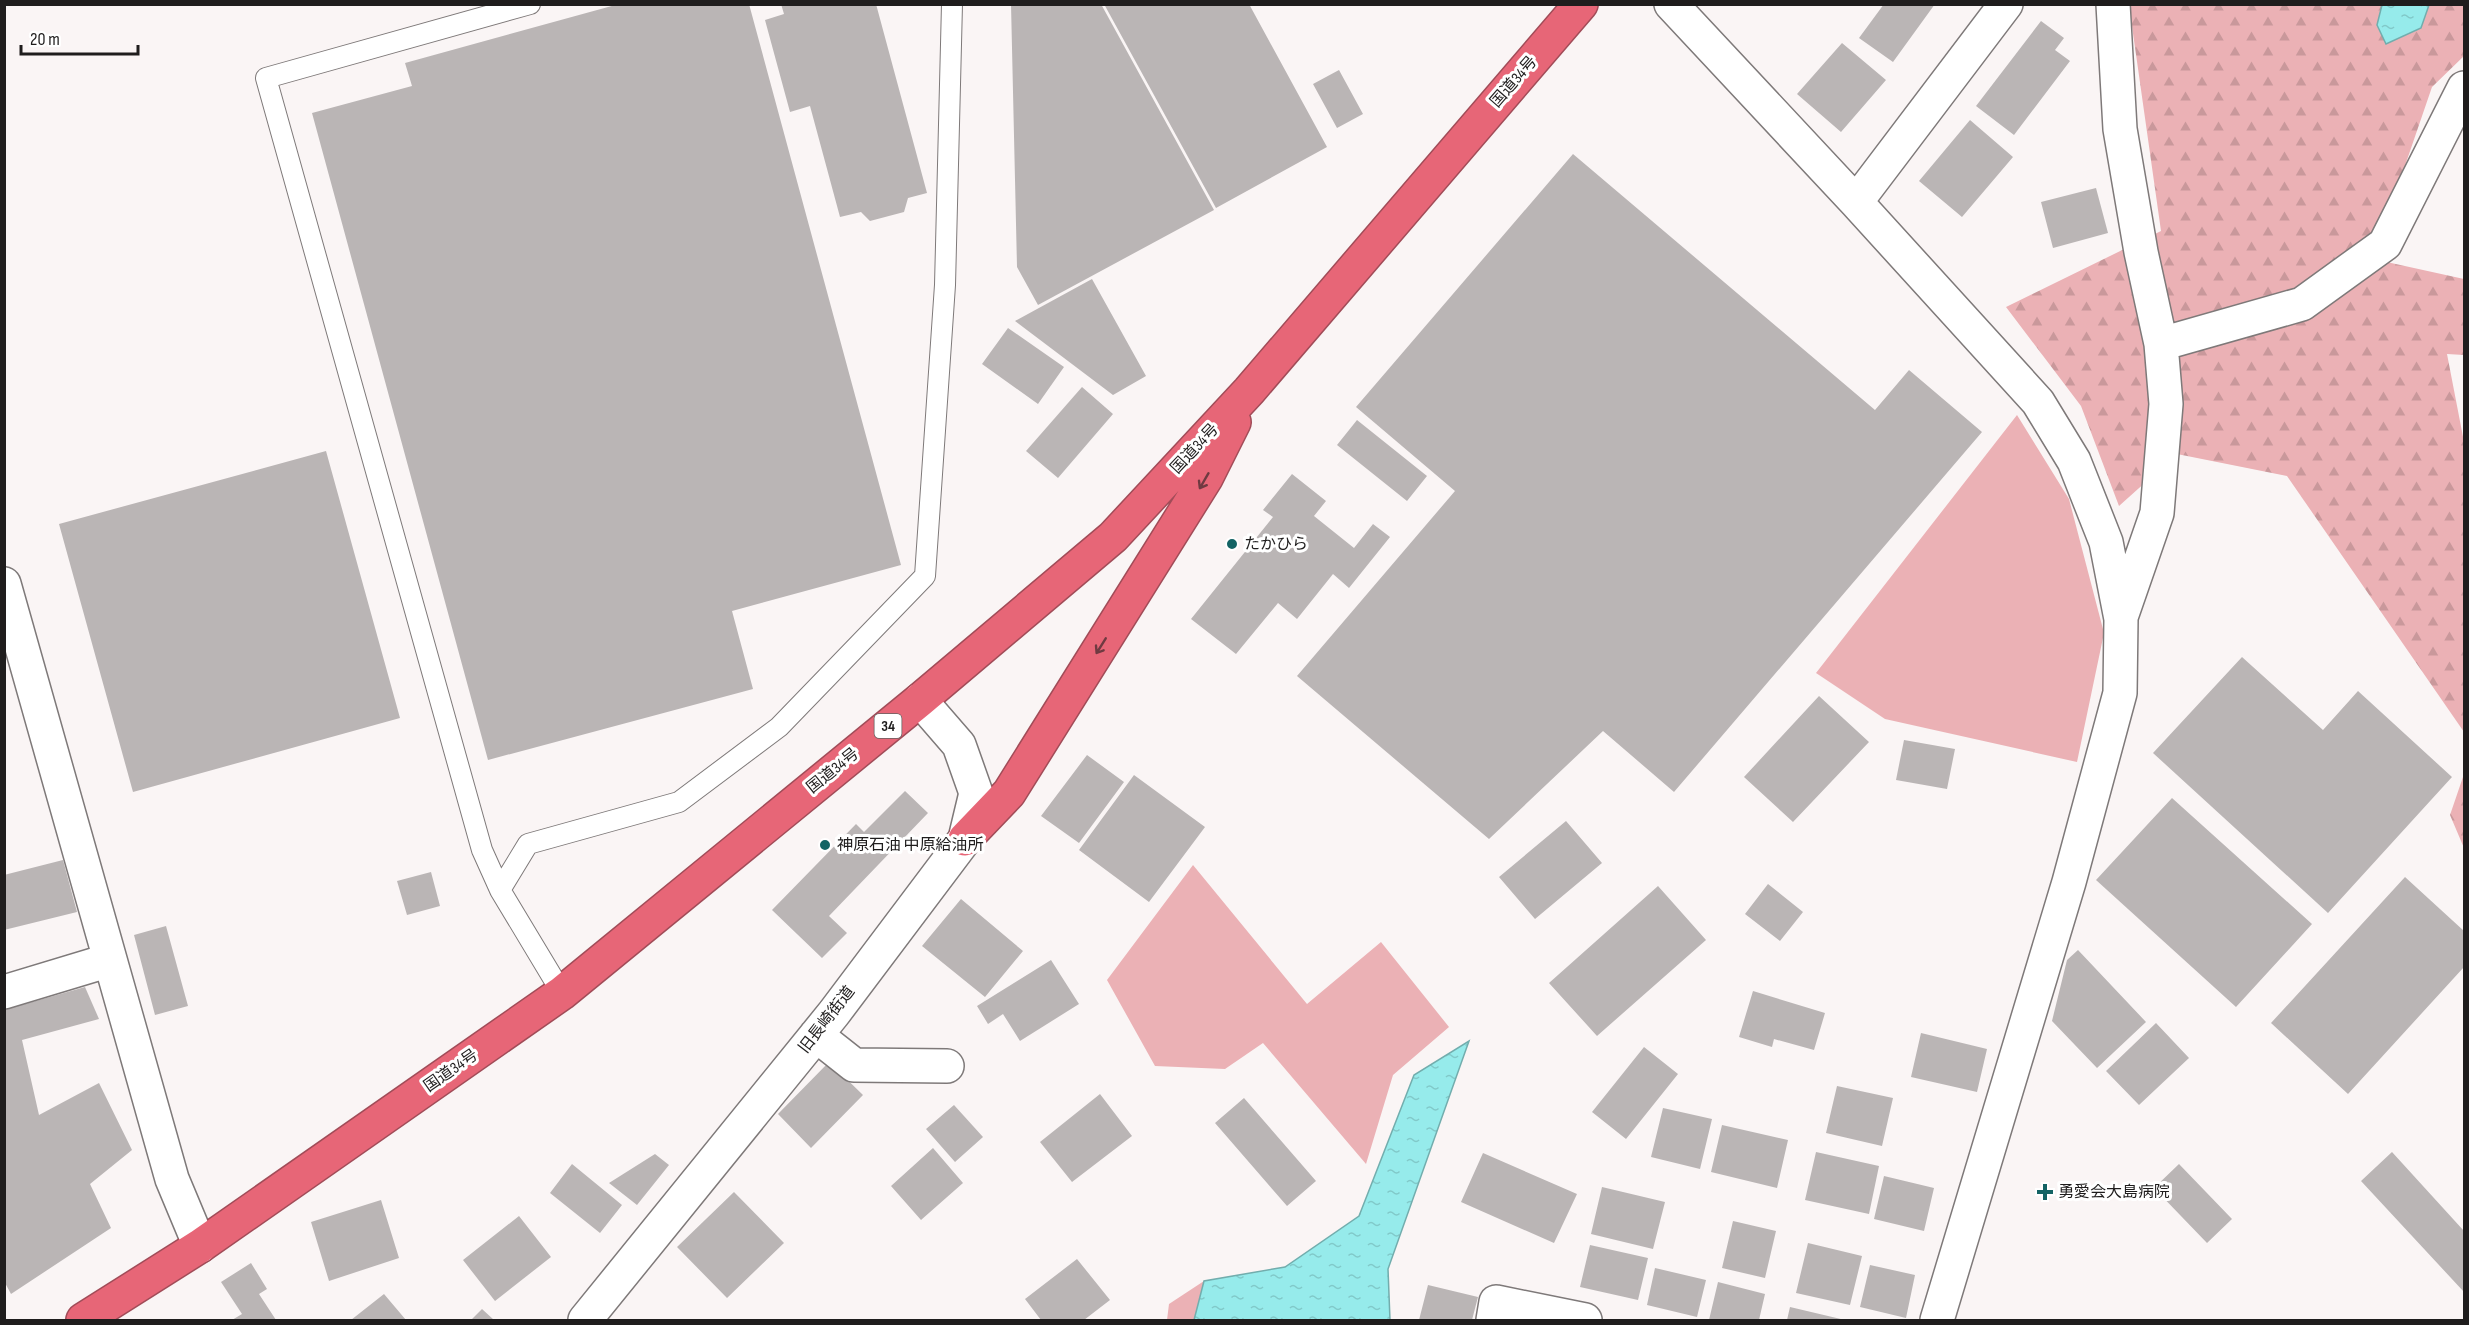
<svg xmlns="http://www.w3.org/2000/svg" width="2469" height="1325" font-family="'Sofia Sans Condensed','Noto Sans JP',sans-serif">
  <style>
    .grass { fill: #ebb1b5 }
    .forest { fill: url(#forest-firs) }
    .water { fill: url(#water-ripples); stroke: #72adad; stroke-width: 1.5 }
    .building { fill: #bab5b5 }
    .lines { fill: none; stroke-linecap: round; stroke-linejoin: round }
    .lane-casing { stroke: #7e7979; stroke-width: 22 }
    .street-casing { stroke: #7e7979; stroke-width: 36 }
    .highway-casing { stroke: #a14c58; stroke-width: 36 }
    .lane { stroke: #fff; stroke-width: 20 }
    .street { stroke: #fff; stroke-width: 33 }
    .highway { stroke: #e76677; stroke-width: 33 }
    .oneway { stroke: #6f3a41 }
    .poi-dot { fill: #136364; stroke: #fff; stroke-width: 2 }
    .labels { text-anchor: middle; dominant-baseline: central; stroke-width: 6; stroke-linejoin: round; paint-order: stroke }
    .shield { fill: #fff; stroke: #626161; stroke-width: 1.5 }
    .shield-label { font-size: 15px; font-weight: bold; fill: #1f1d1d }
    .street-label { font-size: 16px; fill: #1f1d1d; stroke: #fff }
    .poi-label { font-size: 16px; fill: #1f1d1d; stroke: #fff; text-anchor: start }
  </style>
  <defs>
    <pattern id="forest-firs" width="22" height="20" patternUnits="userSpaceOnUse" patternTransform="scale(1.5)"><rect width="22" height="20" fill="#ebb1b5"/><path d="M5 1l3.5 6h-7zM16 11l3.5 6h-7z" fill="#c9989b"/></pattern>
    <pattern id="water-ripples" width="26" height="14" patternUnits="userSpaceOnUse" patternTransform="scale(1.5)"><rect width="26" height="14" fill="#96ebeb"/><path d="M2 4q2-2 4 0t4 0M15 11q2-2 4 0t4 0" fill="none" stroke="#81c9c9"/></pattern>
  </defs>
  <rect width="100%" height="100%" fill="#faf5f5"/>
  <path class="grass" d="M 2017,415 L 2069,499 L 2104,633 L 2077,762 L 1885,719 L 1816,673 Z
    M 1193,865 L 1307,1004 L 1381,942 L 1449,1027 L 1393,1075 L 1366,1164 L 1263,1043 L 1225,1069 L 1155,1066 L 1107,980 Z
    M 1204,1281 L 1194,1320 L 1167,1320 L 1169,1304 Z"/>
  <path class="forest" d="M 2129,5 L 2464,5 L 2464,56 L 2432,87 L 2373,259 L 2464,279 L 2464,355 L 2447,354 L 2464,442 L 2464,732 L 2287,476 L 2177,454 L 2119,506 L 2081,406 L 2006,307 L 2161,231 Z
    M 2464,774 L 2464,848 L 2450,815 Z"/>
  <path class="water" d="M 2382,5 L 2382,4 L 2429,5 L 2421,28 L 2386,44 L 2377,25 Z
    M 1469,1041 L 1388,1269 L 1390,1320 L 1194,1320 L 1204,1281 L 1285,1267 L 1359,1216 L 1414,1075 Z"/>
  <path class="building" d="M 619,4 L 749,4 L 901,565 L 732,611 L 753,689 L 488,760 L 312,113 L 412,86 L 405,63 Z
    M 781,4 L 876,4 L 927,193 L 908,198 L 904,212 L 870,221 L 861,212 L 840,217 L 810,106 L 790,112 L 765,20 L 784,14 Z
    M 1011,4 L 1101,4 L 1214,210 L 1038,305 L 1017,267 Z
    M 1104,4 L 1249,4 L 1327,147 L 1216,208 Z
    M 1884,4 L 1935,4 L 1893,62 L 1859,38 Z
    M 2041,21 L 2064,38 L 2055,50 L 2070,61 L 2014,135 L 1976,106 Z
    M 1842,43 L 1886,80 L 1841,132 L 1797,94 Z
    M 1339,70 L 1363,114 L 1337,128 L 1313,84 Z
    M 1970,120 L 2013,157 L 1962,217 L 1919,181 Z
    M 1573,154 L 1875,410 L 1909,370 L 1982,432 L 1674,792 L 1603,731 L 1489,839 L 1297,676 L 1455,491 L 1356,407 Z
    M 2096,188 L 2108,233 L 2053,248 L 2041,202 Z
    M 1092,279 L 1146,376 L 1113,395 L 1015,321 Z
    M 1008,328 L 1064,367 L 1038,404 L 982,364 Z
    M 1082,387 L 1113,414 L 1058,478 L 1026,451 Z
    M 1357,420 L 1427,476 L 1407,501 L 1337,445 Z
    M 326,451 L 400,718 L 133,792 L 59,524 Z
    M 1292,474 L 1326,501 L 1314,516 L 1354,548 L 1373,524 L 1390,537 L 1349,588 L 1333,574 L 1297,619 L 1278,603 L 1236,654 L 1191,619 L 1273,517 L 1263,510 Z
    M 2242,657 L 2323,730 L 2358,691 L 2452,777 L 2328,913 L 2153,753 Z
    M 1819,696 L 1869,742 L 1793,822 L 1744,777 Z
    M 1904,740 L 1955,749 L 1947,789 L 1896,780 Z
    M 1087,755 L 1124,782 L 1079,843 L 1041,816 Z
    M 1134,775 L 1205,827 L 1149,902 L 1079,850 Z
    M 905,791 L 928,813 L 829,916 L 847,933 L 822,958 L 772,910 L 856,824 L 864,832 Z
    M 2172,798 L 2312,924 L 2236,1007 L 2096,880 Z
    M 1566,821 L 1602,863 L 1535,919 L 1499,877 Z
    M 63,860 L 77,912 L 4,930 L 4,875 Z
    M 431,872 L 440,906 L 407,915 L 397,881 Z
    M 2405,877 L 2464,931 L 2464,967 L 2348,1094 L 2271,1023 Z
    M 1768,884 L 1803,912 L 1780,941 L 1745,914 Z
    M 1658,886 L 1706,940 L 1597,1036 L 1549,983 Z
    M 961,899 L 1023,951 L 985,997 L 922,946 Z
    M 166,926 L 188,1006 L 155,1015 L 134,935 Z
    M 2078,950 L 2146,1022 L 2097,1068 L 2052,1021 L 2067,960 Z
    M 1051,960 L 1079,1004 L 1020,1041 L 1003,1014 L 988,1024 L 977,1006 Z
    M 85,987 L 99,1019 L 22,1040 L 39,1115 L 99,1083 L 132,1150 L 90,1184 L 111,1228 L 11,1294 L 4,1281 L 4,1010 Z
    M 1753,991 L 1825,1013 L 1814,1050 L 1774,1039 L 1772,1047 L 1739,1037 Z
    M 2156,1023 L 2189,1058 L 2139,1105 L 2106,1071 Z
    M 1921,1033 L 1987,1049 L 1977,1092 L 1911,1077 Z
    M 1644,1047 L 1678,1074 L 1626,1139 L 1592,1112 Z
    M 829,1062 L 863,1095 L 811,1148 L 778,1114 Z
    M 1837,1086 L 1893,1098 L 1882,1146 L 1826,1133 Z
    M 1100,1094 L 1132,1136 L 1072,1182 L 1040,1142 Z
    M 1244,1098 L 1316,1181 L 1287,1206 L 1215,1123 Z
    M 954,1105 L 983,1137 L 955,1162 L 926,1129 Z
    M 1663,1108 L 1712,1119 L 1700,1169 L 1651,1157 Z
    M 1722,1125 L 1788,1140 L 1777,1188 L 1711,1172 Z
    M 933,1148 L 963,1183 L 921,1220 L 891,1186 Z
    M 1816,1152 L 1879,1166 L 1869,1214 L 1805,1200 Z
    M 2392,1152 L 2464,1231 L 2464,1292 L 2361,1181 Z
    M 1483,1153 L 1577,1194 L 1554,1243 L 1461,1202 Z
    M 655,1154 L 669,1165 L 637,1205 L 609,1183 Z
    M 572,1164 L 622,1205 L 600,1233 L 550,1193 Z
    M 2179,1164 L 2232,1219 L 2207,1243 L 2154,1188 Z
    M 1884,1176 L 1934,1188 L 1924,1231 L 1874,1219 Z
    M 1602,1187 L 1665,1202 L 1653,1249 L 1591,1234 Z
    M 734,1192 L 784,1243 L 727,1298 L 677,1247 Z
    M 381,1200 L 399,1258 L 329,1281 L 311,1222 Z
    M 519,1216 L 551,1257 L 495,1301 L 463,1260 Z
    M 1733,1221 L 1776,1231 L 1765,1278 L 1722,1268 Z
    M 1808,1243 L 1862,1256 L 1850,1305 L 1796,1293 Z
    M 1590,1245 L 1648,1258 L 1638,1300 L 1580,1287 Z
    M 1077,1259 L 1110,1300 L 1084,1320 L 1041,1320 L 1025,1299 Z
    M 251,1263 L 267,1289 L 259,1294 L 276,1320 L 232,1320 L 242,1314 L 221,1282 Z
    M 1870,1265 L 1915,1275 L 1906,1318 L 1860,1307 Z
    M 1655,1268 L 1706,1280 L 1697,1317 L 1647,1305 Z
    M 1718,1282 L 1765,1294 L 1759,1320 L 1709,1320 Z
    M 1428,1285 L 1478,1297 L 1472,1320 L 1419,1320 Z
    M 384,1294 L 406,1320 L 351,1320 Z
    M 1790,1307 L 1845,1320 L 1787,1320 Z
    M 482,1309 L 494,1320 L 471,1320 Z"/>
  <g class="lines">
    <g class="lane-casing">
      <path id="lane" d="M 530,4 L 266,78 L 482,850 L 500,890 L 562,993
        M 500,890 L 528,844 L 679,802 L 779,727 L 925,576 L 945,285 L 952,4"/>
    </g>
    <g class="street-casing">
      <path id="street" d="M 1671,4 L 1856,202 L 2038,402 L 2074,461 L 2106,542 L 2121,619 L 2120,693 L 2069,882 L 1937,1320
        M 2113,4 L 2120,129 L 2141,252 L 2161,344 L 2166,404 L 2157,513 L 2121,617
        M 1856,202 L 2006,4
        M 2161,344 L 2302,304 L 2385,244 L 2464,88
        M 4,584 L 172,1179 L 200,1246
        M 4,992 L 110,960
        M 816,1035 L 854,1065 L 947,1066
        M 585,1320 L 834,1013 L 965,839 L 976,793 L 959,745 L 920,700
        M 1493,1320 L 1496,1302 L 1585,1320"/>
    </g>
    <g class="highway-casing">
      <path id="highway" d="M 965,839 L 1009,793 L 1206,478 L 1234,422
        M 83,1320 L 200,1246 L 562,993 L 920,700 L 1113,537 L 1249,391 L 1581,4"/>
    </g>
    <use href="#lane" class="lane"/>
    <use href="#street" class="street"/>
    <use href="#highway" class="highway"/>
  </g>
  <defs><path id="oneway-shaft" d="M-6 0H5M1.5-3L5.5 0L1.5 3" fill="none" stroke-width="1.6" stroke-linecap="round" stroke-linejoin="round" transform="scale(1.5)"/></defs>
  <g class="oneway">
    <use href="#oneway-shaft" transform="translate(1204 481) rotate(120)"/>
    <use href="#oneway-shaft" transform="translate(1101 646) rotate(122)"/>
  </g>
  <g class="poi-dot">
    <circle cx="1232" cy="544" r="6"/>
    <circle cx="825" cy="845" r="6"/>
    <path d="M2042 1183h6v6h6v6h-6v6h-6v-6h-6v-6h6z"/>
  </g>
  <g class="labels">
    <rect class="shield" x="874.5" y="714" width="27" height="24" rx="4.5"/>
    <g class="shield-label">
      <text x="888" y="726">34</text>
    </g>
    <g class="street-label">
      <text transform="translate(1514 82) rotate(-49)">国道34号</text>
      <text transform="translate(1195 449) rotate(-47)">国道34号</text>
      <text transform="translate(833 771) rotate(-39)">国道34号</text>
      <text transform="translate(827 1020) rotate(-52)">旧長崎街道</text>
      <text transform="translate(451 1071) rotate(-35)">国道34号</text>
    </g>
    <g class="poi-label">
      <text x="1244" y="544">たかひら</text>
      <text x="837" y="845">神原石油 中原給油所</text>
      <text x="2058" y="1192">勇愛会大島病院</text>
    </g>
  </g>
  <rect width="2469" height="1325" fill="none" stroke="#1f1d1d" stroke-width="12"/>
  <path d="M21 45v9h117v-9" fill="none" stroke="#1f1d1d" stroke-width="3"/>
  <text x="30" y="45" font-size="18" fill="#1f1d1d" stroke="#ffffff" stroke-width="4.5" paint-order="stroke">20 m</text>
</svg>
